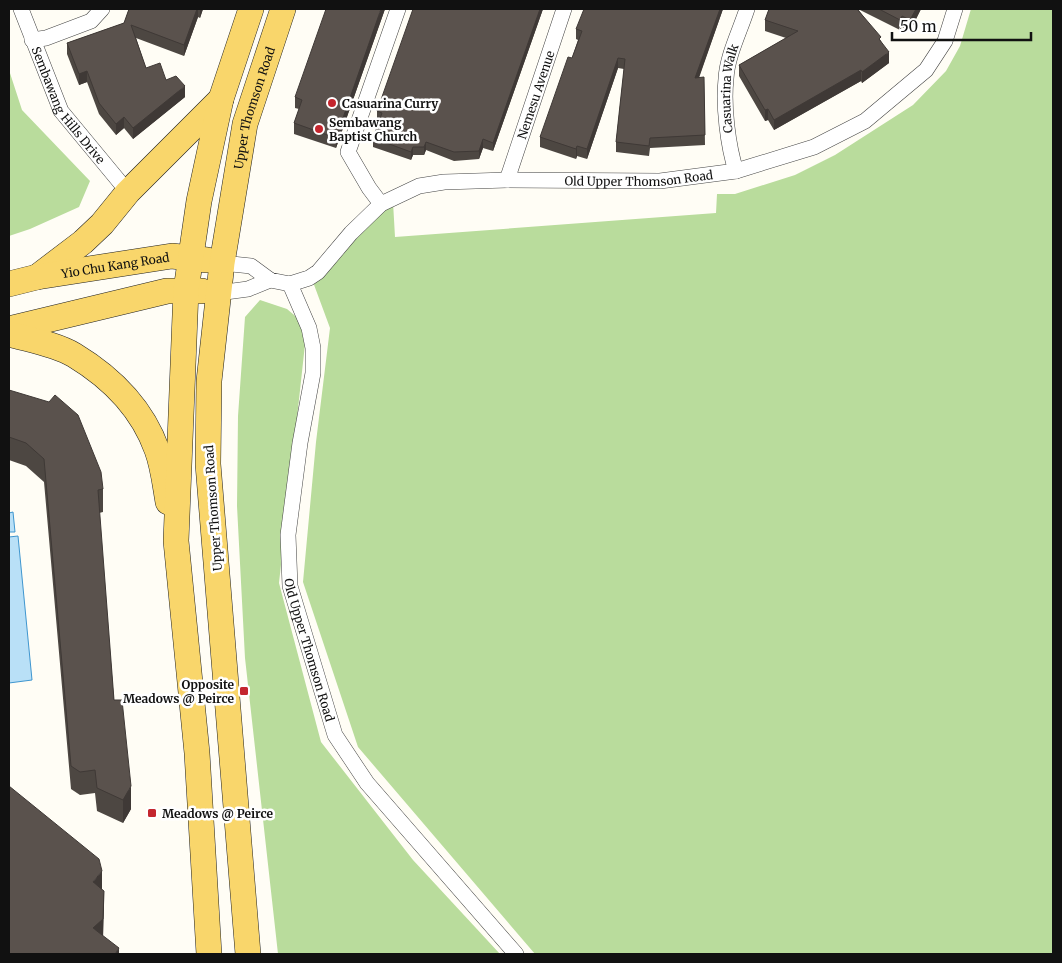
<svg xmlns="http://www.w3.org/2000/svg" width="1062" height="963" font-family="Merriweather,serif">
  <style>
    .forest { fill: #b9dc9c }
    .water { fill: #b9e0f7; stroke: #3f96cf }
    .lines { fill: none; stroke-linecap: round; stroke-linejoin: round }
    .street-casing { stroke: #444; stroke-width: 16 }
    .primary-casing { stroke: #222; stroke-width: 26 }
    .street { stroke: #fff; stroke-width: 15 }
    .primary { stroke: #f9d66b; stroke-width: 25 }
    .wall { fill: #4d4742 }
    .shaded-wall { fill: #3f3936 }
    .building { fill: #5a524d; stroke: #3f3936 }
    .poi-dot { fill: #c4262e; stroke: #fff; stroke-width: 2 }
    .labels { text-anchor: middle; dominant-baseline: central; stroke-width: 5; stroke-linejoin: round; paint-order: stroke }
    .street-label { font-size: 12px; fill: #111; stroke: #fff }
    .poi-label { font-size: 12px; font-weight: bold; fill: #111; stroke: #fff; text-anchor: start }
  </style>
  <rect width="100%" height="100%" fill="#fffdf5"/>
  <path class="forest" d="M 971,9 L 1053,9 L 1053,954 L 535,954 L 358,747 L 303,582 L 316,442 L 330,328 L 313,282 L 393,202 L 395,237 L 716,213 L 717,194 L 735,194 L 795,175 L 835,155 L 913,105 L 946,71 L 960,46 Z
    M 9,70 L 22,110 L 90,181 L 79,207 L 30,229 L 9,236 Z
    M 260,300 L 287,309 L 307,326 L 279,583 L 321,742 L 413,860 L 500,954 L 278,954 L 245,658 L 237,506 L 238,416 L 245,317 Z"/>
  <path class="water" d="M 13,512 L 15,532 L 9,532 L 9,513 Z
    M 18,536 L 32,680 L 9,683 L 9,537 Z"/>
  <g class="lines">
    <g class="street-casing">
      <g id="street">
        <path id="s1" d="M 21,9 L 61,111 L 128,192"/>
        <path d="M 32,40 L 46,38 L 91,21 L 102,9"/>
        <path id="s2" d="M 736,171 C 728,146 723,106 726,79 C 727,56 740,31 747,9"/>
        <path id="s3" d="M 507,180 L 564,9"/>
        <path d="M 381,204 L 369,188 L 348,152 L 398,9"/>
        <path id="s4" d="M 222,263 L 251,266 L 270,280 L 290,284 L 309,278 L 318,272 L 351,233 L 381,204 L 419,186 L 444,182 L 507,180 L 660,181 L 736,171 L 814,147 L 865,121 L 926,70 L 945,41 L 955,9"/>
        <path id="s5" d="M 290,284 L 309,328 L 313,348 L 313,373 L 300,443 L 288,535 L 290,586 L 335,735 L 367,783 L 516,954"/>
        <path d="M 218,293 L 248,289 L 270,280"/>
      </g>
    </g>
    <g class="primary-casing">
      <g id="primary">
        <path d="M 37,277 L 83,242 L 102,224 L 128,192 L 221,99"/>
        <path id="s6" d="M 9,284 L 37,277 L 172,256 L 207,260"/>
        <path d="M 9,329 L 167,291 L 202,291"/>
        <path d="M 9,334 C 30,340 55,344 74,355 C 112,378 142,408 157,450 C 163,466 165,485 168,502"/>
        <path d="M 209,954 L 197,753 L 176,541 L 186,290 L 199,201 L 221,99 L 251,9"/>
        <path id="s7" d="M 248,954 L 208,464 L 209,381 L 222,263 L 245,124 L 283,9"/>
      </g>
    </g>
    <use href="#street" class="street"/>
    <use href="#primary" class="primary"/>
  </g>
  <path class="wall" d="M 129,9 L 203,9 L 200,18 L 198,17 L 184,56 L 136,38 L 146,68 L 166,80 L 185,97 L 133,139 L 124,128 L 116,135 L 99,114 L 87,82 L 79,85 L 67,54 L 67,43 L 124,23 Z
    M 385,9 L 336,148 L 294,134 L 294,123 L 299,109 L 295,108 L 295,97 Z
    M 543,9 L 493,151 L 483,148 L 479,159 L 454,161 L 426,150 L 424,155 L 413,155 L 411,160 L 373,147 L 373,138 L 379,121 L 377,120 L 377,111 Z
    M 723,9 L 699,78 L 704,77 L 705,145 L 650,148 L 649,156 L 616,152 L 616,142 L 624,69 L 618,68 L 587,159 L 577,156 L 576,159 L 540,147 L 540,137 L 572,58 L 578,40 L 576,39 L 576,29 Z
    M 769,9 L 921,9 L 910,31 L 902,27 L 900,30 L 858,9 L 881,41 L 889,63 L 862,83 L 861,81 L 774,130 L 768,120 L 765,121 L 739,76 L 739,65 L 786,38 L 765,31 L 765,20 Z
    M 9,390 L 103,489 L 103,512 L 99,513 L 114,700 L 131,809 L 123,823 L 97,811 L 95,793 L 80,795 L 71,789 L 44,482 L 26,466 L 9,460 Z"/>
  <path class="shaded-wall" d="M 197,9 L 198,9 L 198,17 L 184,56 L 184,45 Z
    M 200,9 L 203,9 L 200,18 Z
    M 381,9 L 385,9 L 336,148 L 336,138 Z
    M 540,9 L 543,9 L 493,151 L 493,143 Z
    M 720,9 L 723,9 L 695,88 L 695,78 Z
    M 916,9 L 921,9 L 910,31 L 910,20 Z
    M 902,16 L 902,27 L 900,30 L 900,20 Z
    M 889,52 L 889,63 L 862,83 L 862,72 Z
    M 618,58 L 618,68 L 587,159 L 587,149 Z
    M 861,70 L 861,81 L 774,130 L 774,120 Z
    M 87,71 L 87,82 L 79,85 L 79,74 Z
    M 185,86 L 185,97 L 133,139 L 133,128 Z
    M 768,109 L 768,120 L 765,121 L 765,110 Z
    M 124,117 L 124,128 L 116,135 L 116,124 Z
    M 483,139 L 483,148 L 479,159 L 479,151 Z
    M 426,142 L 426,150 L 424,155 L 424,147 Z
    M 577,146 L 577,156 L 576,159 L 576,149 Z
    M 413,147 L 413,155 L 411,160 L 411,152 Z
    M 131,786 L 131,809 L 123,823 L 123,800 Z
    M 102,871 L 102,891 L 93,882 Z
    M 104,891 L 104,910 L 103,939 L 93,928 Z
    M 119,948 L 119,954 L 115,954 Z"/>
  <path class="building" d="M 129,9 L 197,9 L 184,45 L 131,25 L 146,68 L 160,63 L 166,80 L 176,76 L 185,86 L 133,128 L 124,117 L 116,124 L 99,103 L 87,71 L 79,74 L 67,43 L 124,23 Z
    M 326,9 L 381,9 L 336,138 L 294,123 L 302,100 L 295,97 Z
    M 413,9 L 540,9 L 493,143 L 483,139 L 479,151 L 454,152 L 426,142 L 424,147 L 413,147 L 411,152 L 373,138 L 382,113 L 377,111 Z
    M 584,9 L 720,9 L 695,78 L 704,77 L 705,135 L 650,138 L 649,146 L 616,142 L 625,59 L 618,58 L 587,149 L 577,146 L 576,149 L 540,137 L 568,57 L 572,58 L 582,31 L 576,29 Z
    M 769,9 L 857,9 L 881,37 L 879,39 L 889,52 L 862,72 L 861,70 L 774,120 L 768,109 L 765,110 L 739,65 L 798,31 L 765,20 Z
    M 879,9 L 916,9 L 910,20 L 902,16 L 900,20 Z
    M 9,390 L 49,402 L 55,395 L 78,415 L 101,472 L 103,489 L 98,490 L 114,700 L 122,700 L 131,786 L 123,800 L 97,788 L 95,770 L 80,772 L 71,766 L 44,459 L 26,443 L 9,437 Z
    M 9,786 L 99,859 L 102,871 L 93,882 L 104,891 L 103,919 L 93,928 L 119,948 L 115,954 L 9,954 Z"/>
  <g class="poi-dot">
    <circle cx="332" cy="103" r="5"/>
    <circle cx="319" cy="129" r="5"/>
    <rect x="239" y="686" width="10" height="10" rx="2.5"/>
    <rect x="147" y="808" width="10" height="10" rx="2.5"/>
  </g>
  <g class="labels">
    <g class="street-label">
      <text stroke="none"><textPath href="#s2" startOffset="84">Casuarina Walk</textPath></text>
      <text stroke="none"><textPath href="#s3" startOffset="90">Nemesu Avenue</textPath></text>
      <text stroke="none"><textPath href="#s1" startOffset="108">Sembawang Hills Drive</textPath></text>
      <text stroke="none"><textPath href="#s7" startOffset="852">Upper Thomson Road</textPath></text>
      <text stroke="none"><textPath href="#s4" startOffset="459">Old Upper Thomson Road</textPath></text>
      <text stroke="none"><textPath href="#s6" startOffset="108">Yio Chu Kang Road</textPath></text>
      <text transform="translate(213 508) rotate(-94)">Upper Thomson Road</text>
      <text stroke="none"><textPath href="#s5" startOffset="375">Old Upper Thomson Road</textPath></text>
    </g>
    <g class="poi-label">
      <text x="342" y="103">Casuarina Curry</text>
      <text x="329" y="122">Sembawang<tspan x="329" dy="14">Baptist Church</tspan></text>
      <text x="234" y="684" text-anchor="end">Opposite<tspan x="234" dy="14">Meadows @ Peirce</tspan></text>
      <text x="162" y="813">Meadows @ Peirce</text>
    </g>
  </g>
  <rect width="1062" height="963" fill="none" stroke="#111111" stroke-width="20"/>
  <path d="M892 32v8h139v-8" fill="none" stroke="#111111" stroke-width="2.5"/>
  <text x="900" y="32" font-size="15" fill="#111111" stroke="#ffffff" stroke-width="4" paint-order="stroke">50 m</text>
</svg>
